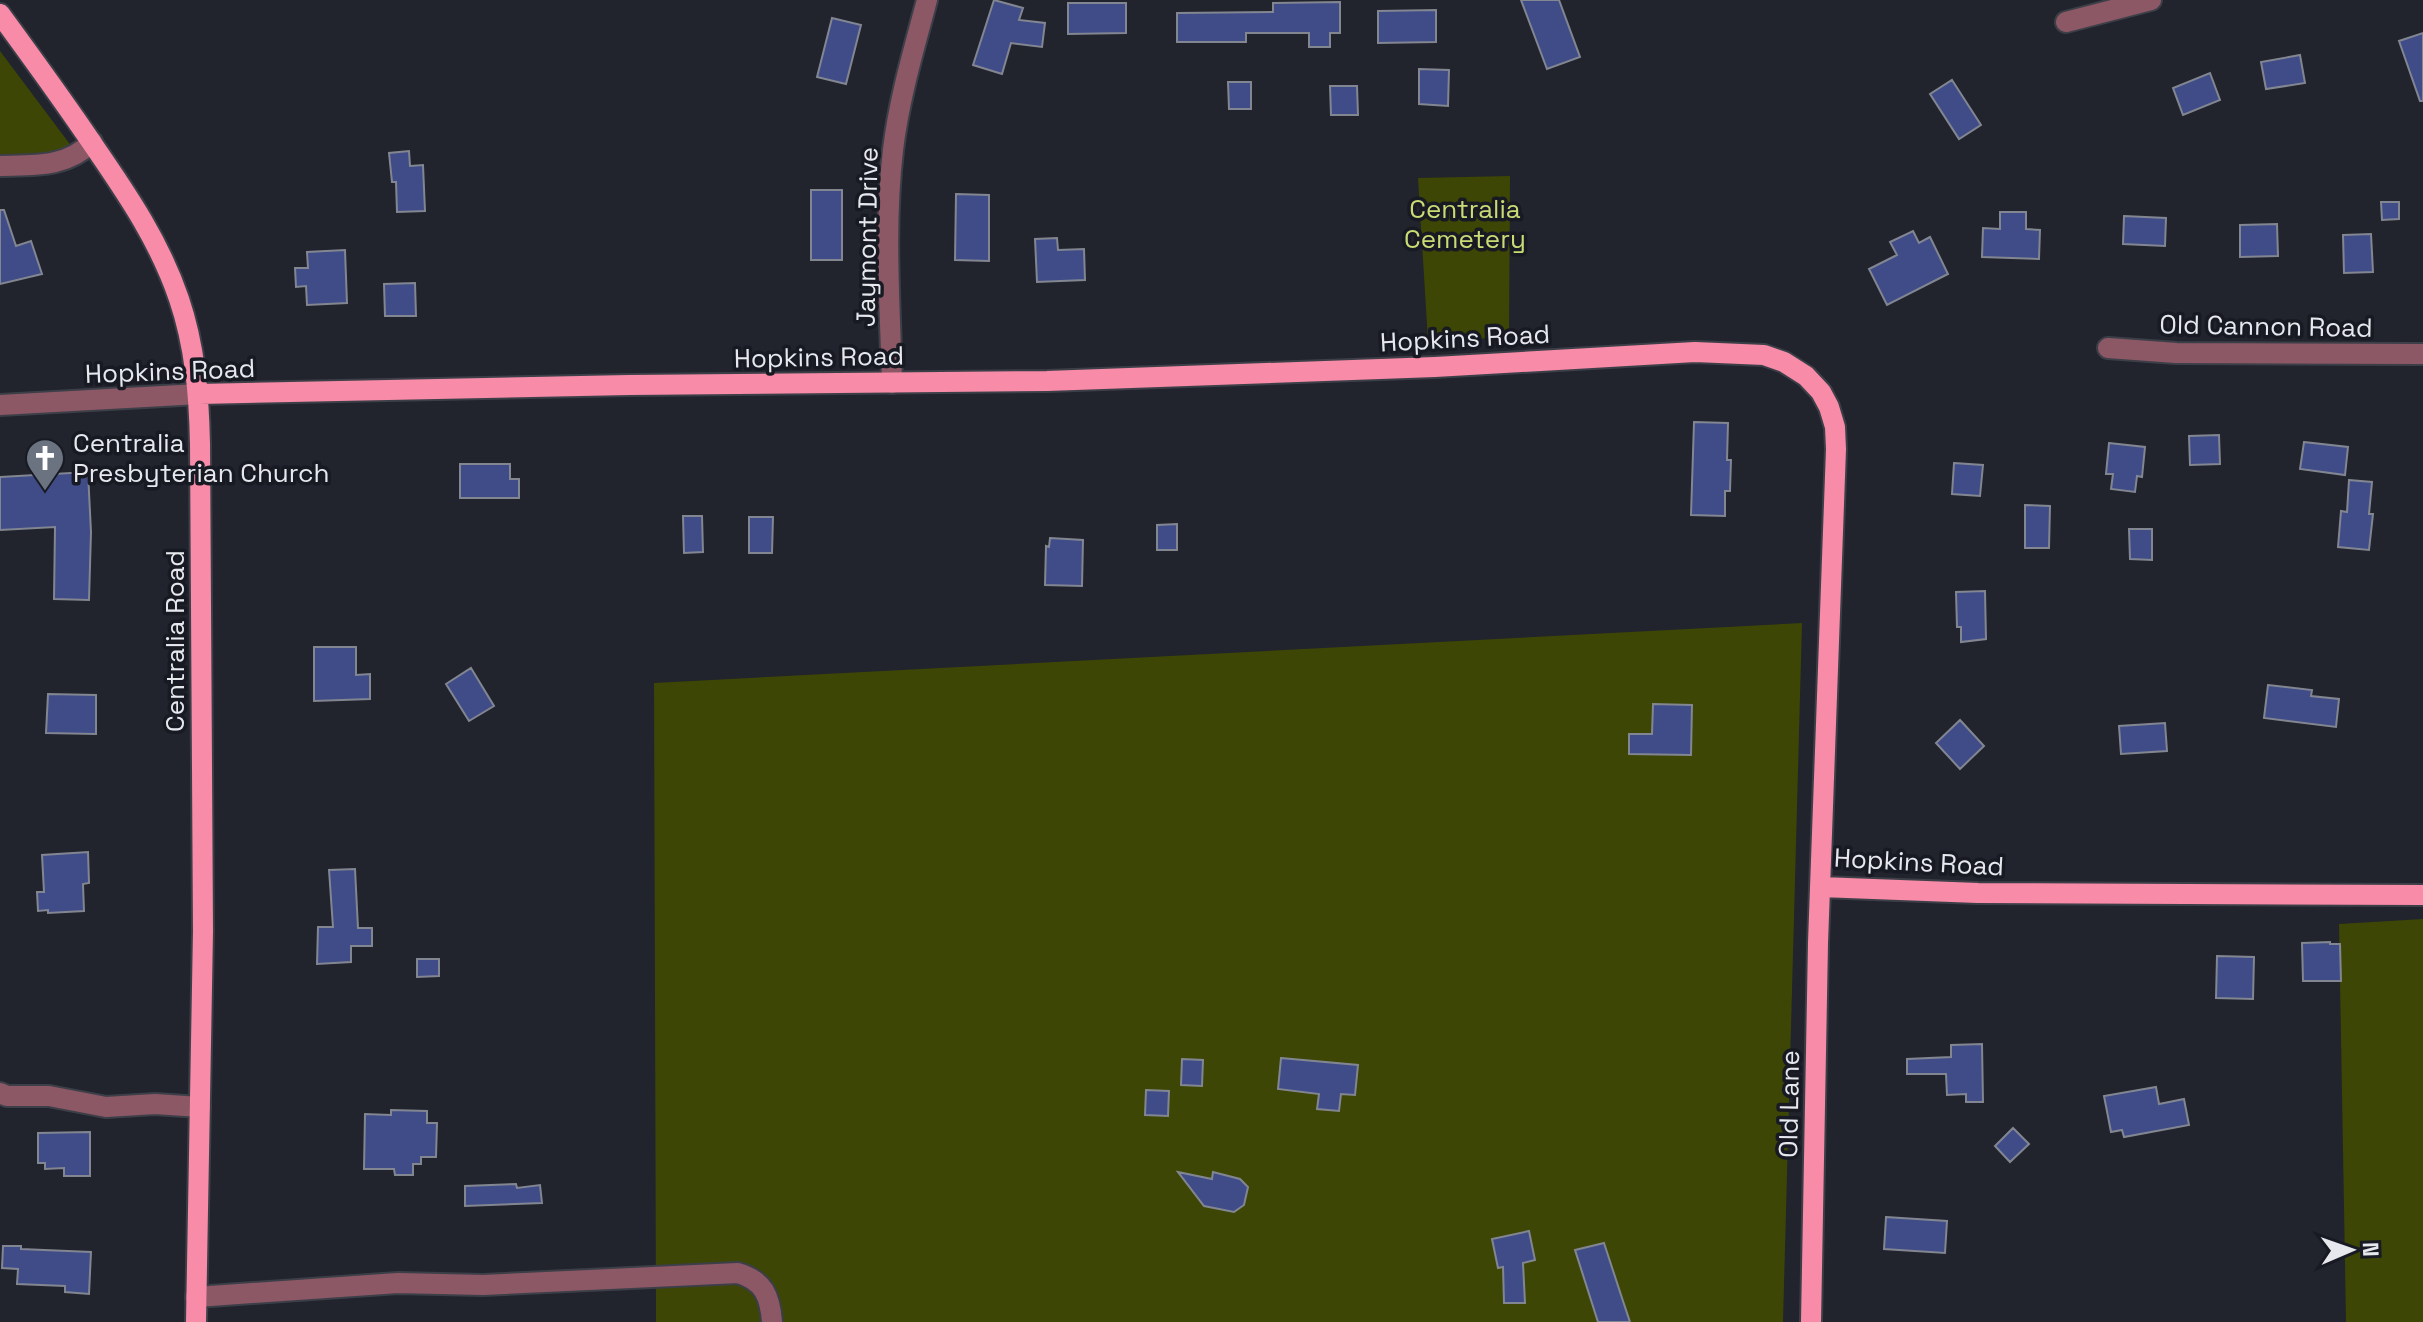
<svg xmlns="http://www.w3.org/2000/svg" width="2423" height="1322" font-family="'Space Grotesk',sans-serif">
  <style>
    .green { fill: #3d4605 }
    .building { fill: #404c88; stroke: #828691; stroke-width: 2 }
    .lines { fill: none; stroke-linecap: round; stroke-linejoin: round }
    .minor-casing { stroke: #3d3f48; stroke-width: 24 }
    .major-casing { stroke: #3d3f48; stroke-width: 24 }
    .minor { stroke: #8d5865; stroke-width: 20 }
    .major { stroke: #f88ba7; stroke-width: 20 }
    .labels { text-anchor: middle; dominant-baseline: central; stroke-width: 7; stroke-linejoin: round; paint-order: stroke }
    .park-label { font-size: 26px; fill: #c9db75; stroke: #181a23 }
    .street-label { font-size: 26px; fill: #e6e8ee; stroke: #181a23 }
    .poi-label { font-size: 26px; fill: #e6e8ee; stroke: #181a23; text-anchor: start }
  </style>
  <rect width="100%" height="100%" fill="#21232d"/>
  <path class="green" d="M 0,51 L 72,147 L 63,153 L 0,159 Z
    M 1510,176 L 1509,337 L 1428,341 L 1418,178 Z
    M 1802,623 L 1783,1322 L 656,1322 L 654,683 Z
    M 2423,919 L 2423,1322 L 2346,1322 L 2339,924 Z"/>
  <path class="building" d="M 994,0 L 1023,8 L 1019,20 L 1045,23 L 1042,47 L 1011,43 L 1002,74 L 973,65 Z
    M 1521,0 L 1559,0 L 1580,57 L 1547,69 Z
    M 1340,2 L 1340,33 L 1330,33 L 1330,47 L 1309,47 L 1309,33 L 1246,33 L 1246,42 L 1177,42 L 1177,13 L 1273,12 L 1273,3 Z
    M 1068,3 L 1126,3 L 1126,33 L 1068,34 Z
    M 1436,10 L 1436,42 L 1378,43 L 1378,11 Z
    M 832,18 L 861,25 L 846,84 L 817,77 Z
    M 2423,33 L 2423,101 L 2420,101 L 2399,41 Z
    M 2300,55 L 2305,83 L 2266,89 L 2261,62 Z
    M 1419,69 L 1449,70 L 1448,106 L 1419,104 Z
    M 2210,73 L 2220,100 L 2183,115 L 2173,88 Z
    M 1952,80 L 1981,125 L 1959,139 L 1930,94 Z
    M 1228,82 L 1251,82 L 1251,109 L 1229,109 Z
    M 1330,86 L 1357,86 L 1358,115 L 1331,115 Z
    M 409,151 L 410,166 L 423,165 L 425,211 L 397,212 L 396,182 L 392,182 L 389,153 Z
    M 811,190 L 842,190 L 842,260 L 811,260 Z
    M 956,194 L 989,195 L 989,261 L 955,260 Z
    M 2381,202 L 2399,202 L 2399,219 L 2382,220 Z
    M 0,210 L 4,210 L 16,246 L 31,241 L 42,274 L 0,284 Z
    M 2000,212 L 2026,212 L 2026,229 L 2040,230 L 2039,259 L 1982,257 L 1983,228 L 2000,229 Z
    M 2124,216 L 2166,218 L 2165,246 L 2123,244 Z
    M 2277,224 L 2278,256 L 2240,257 L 2240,225 Z
    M 1913,231 L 1919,243 L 1930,237 L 1948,274 L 1887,305 L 1869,269 L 1897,255 L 1890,242 Z
    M 2371,234 L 2373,272 L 2344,273 L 2343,235 Z
    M 1057,238 L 1058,250 L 1084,249 L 1085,280 L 1037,282 L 1035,239 Z
    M 345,250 L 347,303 L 307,305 L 306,286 L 296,287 L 295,268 L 308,268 L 307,252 Z
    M 415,283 L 416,316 L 385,316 L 384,284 Z
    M 1694,422 L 1728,423 L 1727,460 L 1731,460 L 1730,491 L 1725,491 L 1725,516 L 1691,515 Z
    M 2219,435 L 2220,464 L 2190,465 L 2189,436 Z
    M 2304,442 L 2348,447 L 2345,475 L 2300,469 Z
    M 2109,443 L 2145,447 L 2142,477 L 2137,476 L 2135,492 L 2111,489 L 2113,474 L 2106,474 Z
    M 1954,463 L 1983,465 L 1980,496 L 1952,494 Z
    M 460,464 L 510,464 L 510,479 L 519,479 L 519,498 L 460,498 Z
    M 88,472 L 91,532 L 89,600 L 54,599 L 55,527 L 0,530 L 0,477 Z
    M 2349,480 L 2372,482 L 2369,514 L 2373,514 L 2369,550 L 2338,547 L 2341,511 L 2347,512 Z
    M 2025,505 L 2050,506 L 2049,548 L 2025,548 Z
    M 683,516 L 702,516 L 703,552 L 684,553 Z
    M 749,517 L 773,517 L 772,553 L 749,553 Z
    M 1177,524 L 1177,550 L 1157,550 L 1157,525 Z
    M 2129,529 L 2152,529 L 2152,560 L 2130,559 Z
    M 1050,538 L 1083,540 L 1082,586 L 1045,585 L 1046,546 L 1049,547 Z
    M 1985,591 L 1986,639 L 1961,642 L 1961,627 L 1957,627 L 1956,592 Z
    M 314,647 L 356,647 L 356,675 L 370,674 L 370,699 L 314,701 Z
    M 471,668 L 494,706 L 469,721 L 446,684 Z
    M 2268,685 L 2312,690 L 2311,696 L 2339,699 L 2336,727 L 2264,718 Z
    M 48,694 L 96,695 L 96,734 L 46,733 Z
    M 1653,704 L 1692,705 L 1691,755 L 1629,754 L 1629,734 L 1652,734 Z
    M 1960,720 L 1984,746 L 1960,769 L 1936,743 Z
    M 2165,723 L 2167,751 L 2121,754 L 2119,726 Z
    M 88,852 L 89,883 L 83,884 L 84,911 L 48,913 L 48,910 L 38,911 L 37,892 L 44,892 L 42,855 Z
    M 355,869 L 358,928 L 372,928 L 372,946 L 351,946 L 351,962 L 317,964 L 318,927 L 333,927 L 329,870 Z
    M 2330,942 L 2330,944 L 2340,944 L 2341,981 L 2303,981 L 2302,943 Z
    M 2217,956 L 2254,957 L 2253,999 L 2216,998 Z
    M 417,959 L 439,959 L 439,976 L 417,977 Z
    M 1982,1044 L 1983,1102 L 1966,1102 L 1966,1094 L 1947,1095 L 1946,1074 L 1907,1074 L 1907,1059 L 1951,1057 L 1951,1045 Z
    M 1281,1058 L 1358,1065 L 1355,1095 L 1341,1094 L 1339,1111 L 1317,1109 L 1319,1094 L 1278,1089 Z
    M 1182,1059 L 1203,1060 L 1202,1086 L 1181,1085 Z
    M 2156,1087 L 2159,1104 L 2184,1099 L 2189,1125 L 2124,1137 L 2122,1130 L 2111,1132 L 2104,1096 Z
    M 1146,1090 L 1169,1091 L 1168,1116 L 1145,1115 Z
    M 391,1110 L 427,1111 L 427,1123 L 437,1123 L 436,1157 L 421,1157 L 421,1164 L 413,1164 L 413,1175 L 395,1175 L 394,1169 L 364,1169 L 365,1114 L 391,1115 Z
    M 2013,1128 L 2029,1144 L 2010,1162 L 1995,1146 Z
    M 90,1132 L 90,1176 L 64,1176 L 64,1168 L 45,1169 L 45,1163 L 38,1163 L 38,1133 Z
    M 1178,1172 L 1212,1179 L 1213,1172 L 1240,1179 L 1248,1187 L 1244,1205 L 1234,1212 L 1204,1206 Z
    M 516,1184 L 517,1188 L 540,1185 L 542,1203 L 465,1206 L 465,1186 Z
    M 1886,1217 L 1947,1221 L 1945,1253 L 1884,1249 Z
    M 1529,1231 L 1535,1260 L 1523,1263 L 1525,1303 L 1504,1303 L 1503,1267 L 1498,1268 L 1492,1239 Z
    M 1604,1243 L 1623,1301 L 1630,1322 L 1598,1322 L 1575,1250 Z
    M 3,1246 L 21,1246 L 21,1249 L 91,1252 L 89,1294 L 65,1292 L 65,1286 L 17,1284 L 18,1269 L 2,1268 Z"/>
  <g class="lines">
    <g class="minor-casing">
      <path id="minor" d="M 2066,22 L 2151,0
        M 0,166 C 34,165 66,168 92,142
        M 2108,348 L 2176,353 L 2423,354
        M 892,383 C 890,305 884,227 893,150 C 899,99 914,49 927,0
        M 0,405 L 199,394
        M 0,1093 L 7,1096 L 49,1096 L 106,1107 L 155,1104 L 200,1107
        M 196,1297 L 398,1283 L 483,1285 L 738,1273 C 764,1281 770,1296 772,1322"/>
    </g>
    <g class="major-casing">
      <path id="major" d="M 0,14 C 33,59 65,103 96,149 C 129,197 160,243 179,299 C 195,346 199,395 200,444 L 203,931 L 196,1322
        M 199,394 L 629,385 L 1047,381 L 1435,367 L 1695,352 L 1764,355 L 1784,362 L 1806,376 L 1821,392 L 1829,407 L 1835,427 L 1836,449 L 1818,943 L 1811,1322
        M 1821,887 L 1978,893 L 2423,895"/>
    </g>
    <use href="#minor" class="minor"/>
    <use href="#major" class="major"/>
  </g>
  <defs>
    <g id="church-pin" transform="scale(2)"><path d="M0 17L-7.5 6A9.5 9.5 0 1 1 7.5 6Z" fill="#6b7280" stroke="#181a23"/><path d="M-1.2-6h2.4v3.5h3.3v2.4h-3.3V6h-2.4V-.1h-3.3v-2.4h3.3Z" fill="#fff"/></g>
  </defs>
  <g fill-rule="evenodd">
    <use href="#church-pin" x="45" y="458"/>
  </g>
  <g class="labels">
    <g class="park-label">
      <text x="1465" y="209">Centralia<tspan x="1465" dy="30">Cemetery</tspan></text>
    </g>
    <g class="street-label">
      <text transform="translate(867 237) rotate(-89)">Jaymont Drive</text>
      <text transform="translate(2266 326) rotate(1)">Old Cannon Road</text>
      <text transform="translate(1465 338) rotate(-3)">Hopkins Road</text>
      <text transform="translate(819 357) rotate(-1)">Hopkins Road</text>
      <text transform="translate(170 371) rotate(-2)">Hopkins Road</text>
      <text transform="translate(175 641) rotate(-90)">Centralia Road</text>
      <text transform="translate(1919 862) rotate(3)">Hopkins Road</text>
      <text transform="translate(1789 1104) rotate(-89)">Old Lane</text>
    </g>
    <g class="poi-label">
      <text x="73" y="443">Centralia<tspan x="73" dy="30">Presbyterian Church</tspan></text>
    </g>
  </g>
  <g transform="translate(2351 1250) rotate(88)" stroke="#181a23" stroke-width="6" paint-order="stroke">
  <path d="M0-6L14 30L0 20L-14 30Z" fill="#e6e8ee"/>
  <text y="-12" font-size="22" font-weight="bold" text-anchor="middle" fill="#e6e8ee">N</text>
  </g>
</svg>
